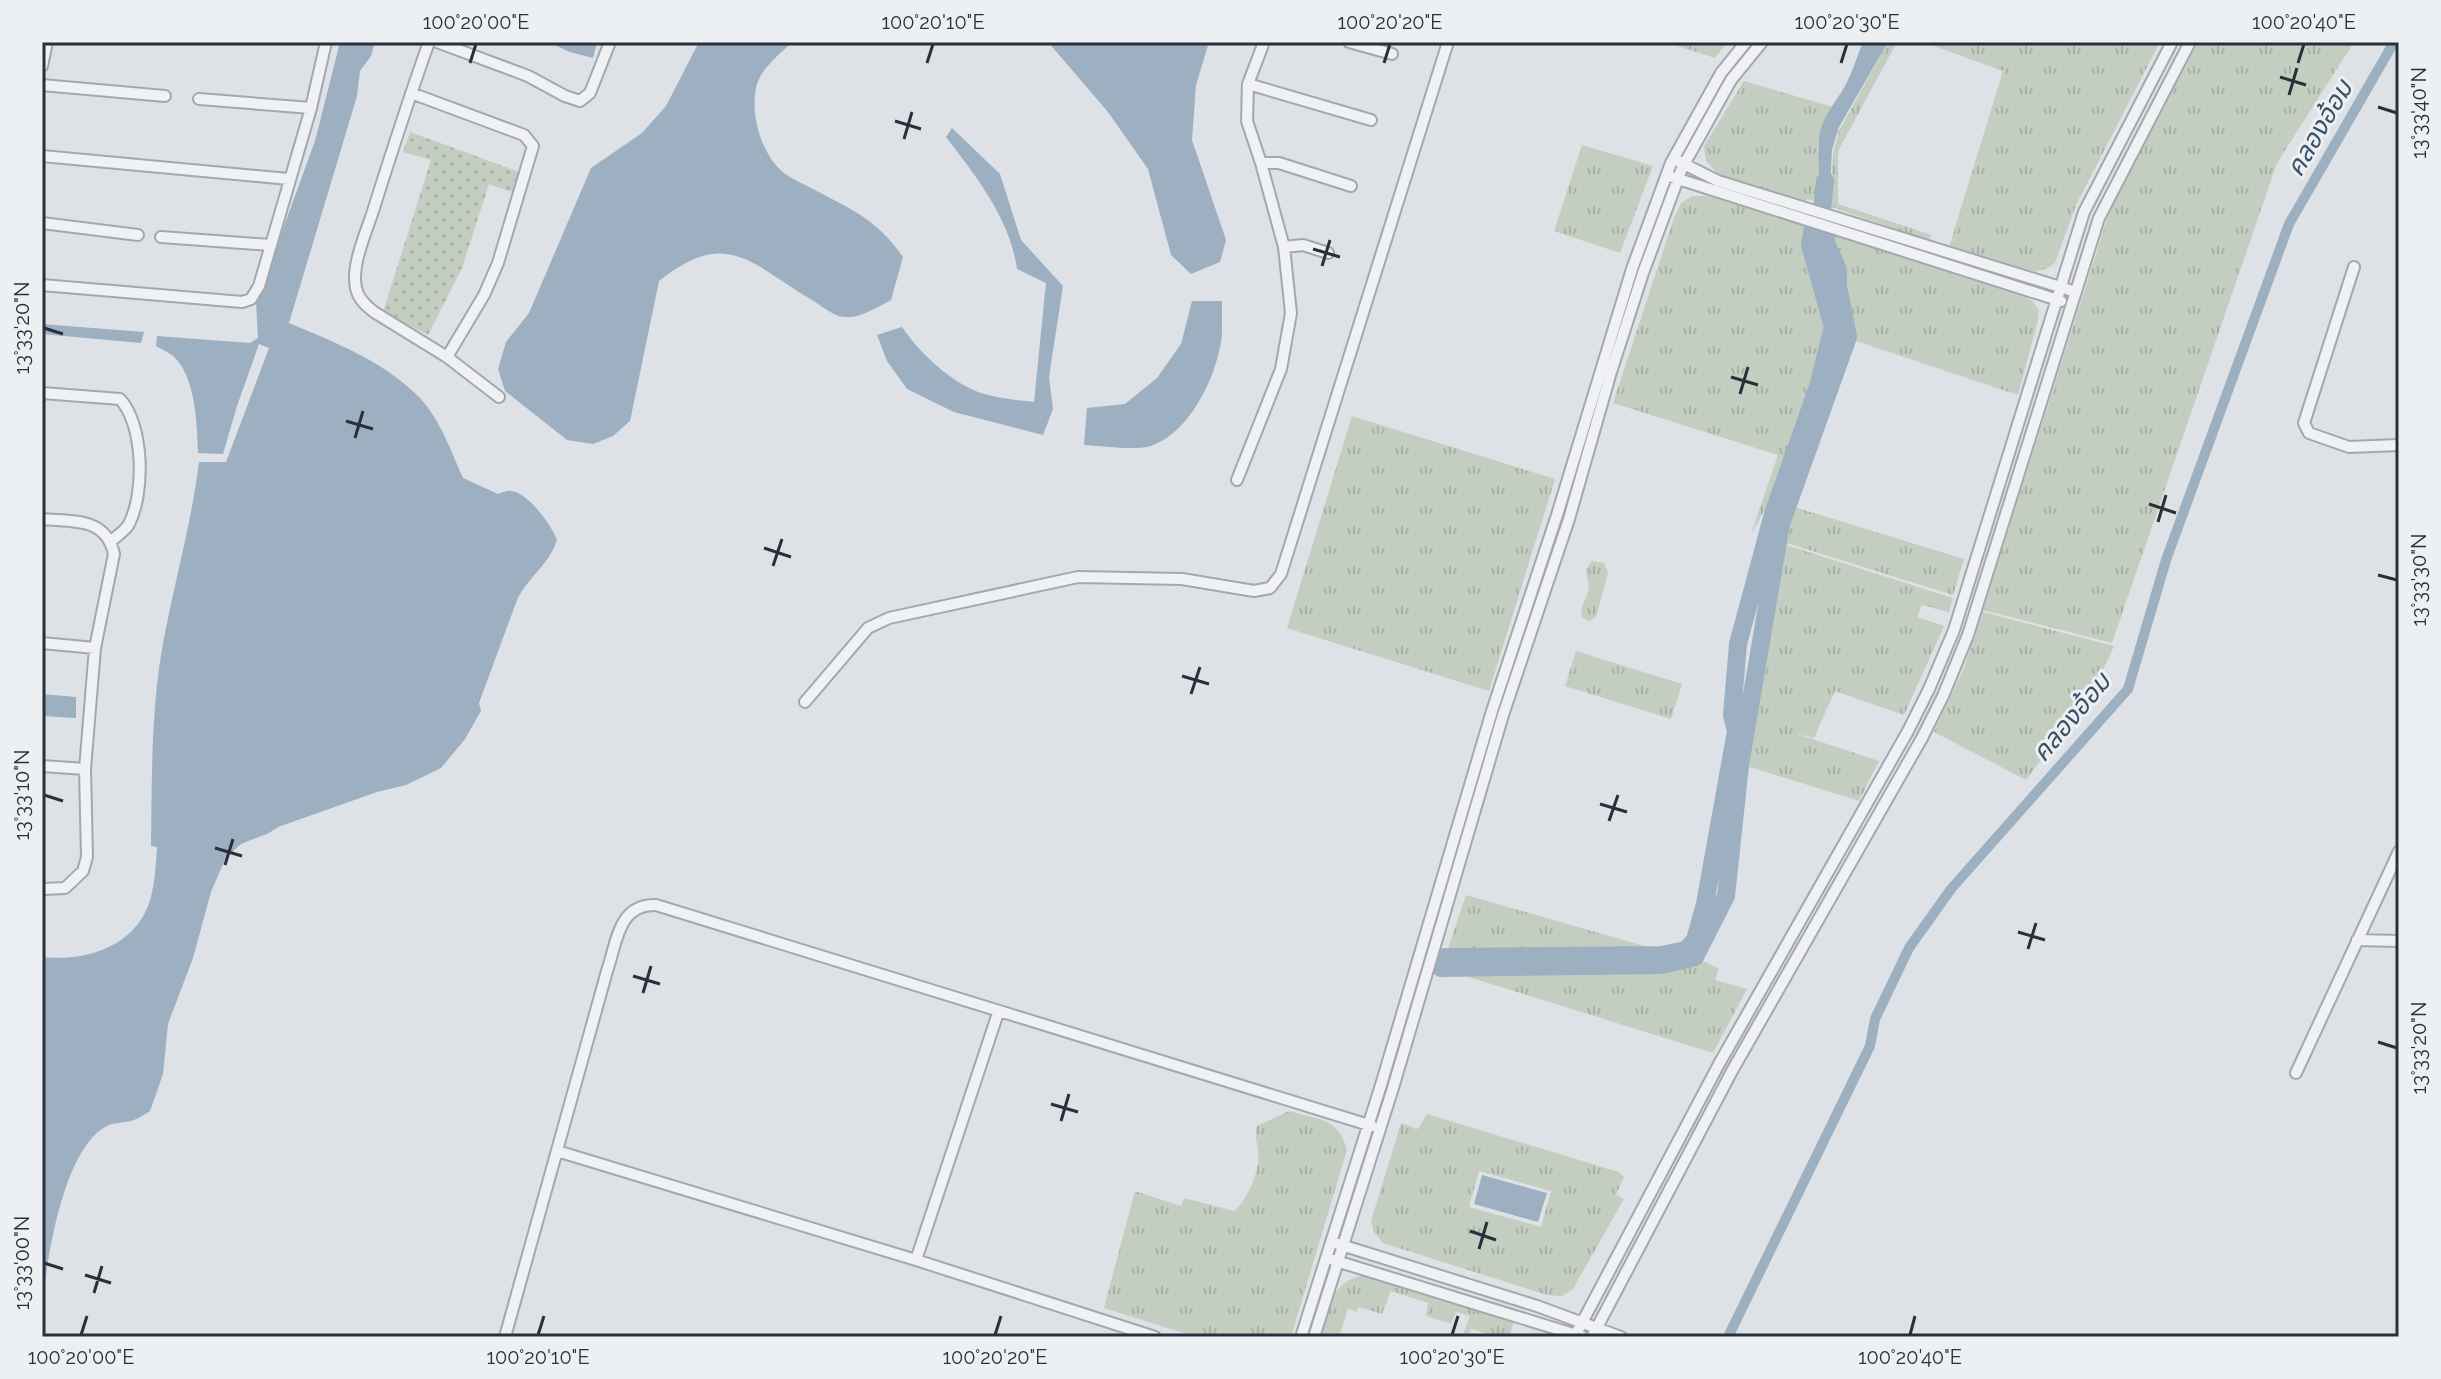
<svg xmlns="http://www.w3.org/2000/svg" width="2441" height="1379" font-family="Raleway,'Noto Sans Thai',sans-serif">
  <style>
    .grass { fill: url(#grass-tufts); fill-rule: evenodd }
    .garden { fill: url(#garden-dots) }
    .water { fill: #9cb0c2 }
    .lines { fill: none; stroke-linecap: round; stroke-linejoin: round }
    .canal { stroke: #9cb0c2; stroke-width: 10 }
    .river { stroke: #9cb0c2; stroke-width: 18 }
    .minor-casing { stroke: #a4a8ae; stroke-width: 14 }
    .minor { stroke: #f0f1f4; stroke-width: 10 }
    .ticks { fill: none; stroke: #29303a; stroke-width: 3 }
    .labels { text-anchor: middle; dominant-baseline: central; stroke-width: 6; stroke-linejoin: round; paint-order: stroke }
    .water-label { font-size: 26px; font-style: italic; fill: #385069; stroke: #edf0f3 }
    .neatline { fill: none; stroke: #29303a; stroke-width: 3 }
    .ticks-label { font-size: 20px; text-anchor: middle; fill: #29303a }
  </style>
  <defs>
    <pattern id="grass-tufts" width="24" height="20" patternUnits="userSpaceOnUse" patternTransform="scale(2)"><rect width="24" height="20" fill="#c4cec0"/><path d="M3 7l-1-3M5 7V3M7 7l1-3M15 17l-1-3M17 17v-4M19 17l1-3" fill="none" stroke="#a8b1a6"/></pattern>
    <pattern id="garden-dots" width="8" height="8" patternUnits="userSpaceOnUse" patternTransform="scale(2)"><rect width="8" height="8" fill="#c4cec0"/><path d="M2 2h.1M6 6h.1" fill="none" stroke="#a8b1a6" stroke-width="1.8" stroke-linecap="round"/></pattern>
  </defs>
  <rect width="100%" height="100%" fill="#dee1e5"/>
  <path class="grass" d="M 1665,42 L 1728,42 L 1715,58 Z
    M 1888,42 L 1897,42 L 1838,151 L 1838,204 L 1932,235 L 1928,240 L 1829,206 L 1833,154 L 1839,131 Z
    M 1923,42 L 2160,42 L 2076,205 L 2055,263 L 2046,269 L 2033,272 L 1949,247 L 2003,71 Z
    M 2198,42 L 2354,42 L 2277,163 L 2112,643 L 1983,610 L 2109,213 Z
    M 1744,81 L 1833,107 L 1822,125 L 1817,149 L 1821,169 L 1817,201 L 1807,199 L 1805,202 L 1719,175 L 1706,161 L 1704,146 Z
    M 1582,145 L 1653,166 L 1620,253 L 1554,231 Z
    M 1692,196 L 1708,196 L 1813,228 L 1810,245 L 1833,327 L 1775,509 L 1764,511 L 1751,534 L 1778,455 L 1613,403 L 1674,218 L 1681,203 Z
    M 1829,233 L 2021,293 L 2032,301 L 2039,310 L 2038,320 L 2018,395 L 1853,340 L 1838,286 L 1838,270 L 1825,240 Z
    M 1352,416 L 1555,479 L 1489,691 L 1287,628 Z
    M 1791,506 L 1964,559 L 1953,595 L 1780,541 Z
    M 1780,543 L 1953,598 L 1949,612 L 1922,605 L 1917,617 L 1944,626 L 1904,715 L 1835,691 L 1814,738 L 1797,734 L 1879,761 L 1859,801 L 1743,765 Z
    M 1592,561 L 1604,563 L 1608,573 L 1596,617 L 1589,621 L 1582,617 L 1581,610 L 1589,589 L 1586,570 Z
    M 1983,612 L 2114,646 C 2094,695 2057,738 2026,780 L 1934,732 L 1963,670 Z
    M 1576,651 L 1682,684 L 1671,719 L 1565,686 Z
    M 1466,895 L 1655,949 L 1679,949 L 1695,940 L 1686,950 L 1664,956 L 1446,955 Z
    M 1695,957 L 1719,969 L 1715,980 L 1747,989 L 1713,1053 L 1443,969 L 1657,964 L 1678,963 Z
    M 1289,1111 C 1318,1120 1339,1117 1347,1150 L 1291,1337 L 1196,1337 L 1104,1308 L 1135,1191 L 1181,1206 L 1184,1198 L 1235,1211 C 1249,1196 1260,1172 1258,1151 C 1257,1139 1254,1139 1257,1126 Z
    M 1427,1114 L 1619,1172 L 1624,1177 L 1616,1194 L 1624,1199 L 1573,1289 L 1562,1296 L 1547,1295 L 1383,1243 L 1374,1232 L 1371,1221 L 1401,1123 L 1418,1129 ZM 1479,1171 L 1551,1191 L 1541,1227 L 1469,1207 Z
    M 1364,1275 L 1514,1322 L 1509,1337 L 1498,1337 L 1471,1329 L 1468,1337 L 1462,1337 L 1470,1316 L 1456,1312 L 1451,1324 L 1426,1316 L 1428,1303 L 1391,1291 L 1382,1314 L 1359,1307 L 1356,1312 L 1348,1309 L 1339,1337 L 1320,1337 C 1329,1308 1330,1282 1364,1275 Z"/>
  <path class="garden" d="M 410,132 L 522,173 L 515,193 L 489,184 L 462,268 L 428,335 L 383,312 L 431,160 L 403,152 Z"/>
  <path class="water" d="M 340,42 L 375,42 L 371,56 L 360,71 L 357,96 L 289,323 C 336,343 382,360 419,397 C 440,419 451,451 463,478 L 498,494 C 501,493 508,490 511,491 C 528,492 552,526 557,540 C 549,565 528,577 517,600 L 479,703 L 481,711 L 465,739 L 441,768 L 406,785 L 377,792 L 278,827 L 269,833 L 241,844 L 226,857 L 211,892 L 193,958 L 168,1024 L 163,1074 L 150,1111 C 145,1114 139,1118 134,1120 C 126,1123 117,1122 109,1125 C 63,1145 47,1261 42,1306 L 42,957 C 87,962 138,946 151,897 C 155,881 156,863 157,847 L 151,846 C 152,782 151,718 161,655 C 172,590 191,527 199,462 L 226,462 L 269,348 L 259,344 L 237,406 L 223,454 L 198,453 C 197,425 196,376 173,356 C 168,352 161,349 156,346 L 157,336 L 250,343 L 258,338 L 256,303 L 315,141 Z
    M 548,42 L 597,42 L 593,58 L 570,52 Z
    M 699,42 L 793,42 C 781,52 762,68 757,84 C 749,112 761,155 784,173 C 792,179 802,183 811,188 C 850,209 876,218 903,257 L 891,300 C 876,308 856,321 839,316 C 830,313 820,305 812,300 C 752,265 728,226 659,281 L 630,421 L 613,436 L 593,444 L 567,440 L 505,391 L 498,369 L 506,342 L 529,313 L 591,168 L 642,133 L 666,106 Z
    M 1048,42 L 1209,42 L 1196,85 L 1192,140 L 1226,240 L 1220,262 L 1191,274 L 1171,255 L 1148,169 L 1108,112 Z
    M 1863,42 L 1888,42 L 1839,127 L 1832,150 L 1829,208 L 1815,204 C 1824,175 1814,155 1821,128 C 1826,112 1839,98 1846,84 C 1853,71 1857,56 1863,42 Z
    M 952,128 L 1000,174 L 1021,240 L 1063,286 L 1049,377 L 1053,409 L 1043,435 L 954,412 L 907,389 L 887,361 L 877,335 L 902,327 C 920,353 948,380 978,392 C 995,398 1017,400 1034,402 L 1046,283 L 1017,269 C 1010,219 976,176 946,137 Z
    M 1192,301 L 1222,301 C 1222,312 1222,322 1222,333 C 1219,373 1189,437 1147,447 C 1130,450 1102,446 1084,445 L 1087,408 L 1125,404 L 1157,378 L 1181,344 Z
    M 42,324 L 144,332 L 141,343 L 42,334 Z
    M 42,694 L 76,697 L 76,718 L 42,716 Z
    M 1482,1175 L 1547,1193 L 1538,1222 L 1474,1204 Z"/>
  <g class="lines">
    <path class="canal" d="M 1728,1337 L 1870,1046 L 1875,1019 L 1909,948 L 1951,889 L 2128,689 L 2166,560 L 2289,224 L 2394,42"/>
    <path class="river" d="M 1818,387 L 1833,327 L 1810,245 L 1813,228 L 1828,233 L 1824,238 L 1838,270 L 1838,286 L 1848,337 L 1781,524 L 1740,765 L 1726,896 L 1695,957 L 1662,965 L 1441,968 L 1445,957 L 1661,955 L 1686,950 L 1695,940 L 1705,904 L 1736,731 L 1732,715 L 1738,644 L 1773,514 L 1838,330 L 1818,249 L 1825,181"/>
    <g class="minor-casing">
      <path id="minor" d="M 429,42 C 409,98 391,154 373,211 C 366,233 351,265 356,288 C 358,299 366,306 374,312 L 447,357
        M 437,42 L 528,76 L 565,96 L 580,101 L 590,93 L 610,42
        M 1349,42 L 1392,54
        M 42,66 L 47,42
        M 1248,84 L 1371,120
        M 42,85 L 165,96
        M 411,93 L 524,135 L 533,146 L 498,263 L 484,295 L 447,357 L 499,397
        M 199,99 L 311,108
        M 42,156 L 289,179
        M 1678,161 L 1718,181 L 2076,292
        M 1261,163 L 1279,163 L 1351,186
        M 1672,177 L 2061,301
        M 42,223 L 138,235
        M 161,237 L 270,245
        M 1284,247 L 1303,245 L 1328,253
        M 2354,267 L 2304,423 L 2309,433 L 2349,447 L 2399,445
        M 42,285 L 242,302 L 251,299 L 259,286 L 311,108 L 326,42
        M 42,393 L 120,399 C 144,425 145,493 129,524 C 125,531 117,536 111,541
        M 1237,480 L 1281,369 L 1291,313 L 1284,247 L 1261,163 L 1247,121 L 1248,84 L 1264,42
        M 42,519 C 73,522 106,517 114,554 L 95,648 L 85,769 L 87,857 L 83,871 L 65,888 L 42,889
        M 42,643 L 95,648
        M 805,702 L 868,628 L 889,618 L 1078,577 L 1182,579 L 1254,591 L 1270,588 L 1281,574 L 1448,42
        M 42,766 L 85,769
        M 2357,940 L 2399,941
        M 2296,1073 L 2399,851
        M 557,1151 L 916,1260 L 1155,1337
        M 1338,1244 L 1537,1306 L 1621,1337
        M 916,1260 L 998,1013
        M 1333,1260 L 1583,1337
        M 1576,1334 L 1719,1064 L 1908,731 L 1929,689 L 1954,630 L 2084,212 L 2172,42
        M 505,1337 L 607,971 C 617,942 618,904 656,905 L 1372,1126
        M 1301,1337 L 1381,1085 L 1492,711 L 1557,515 L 1632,269 L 1671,163 L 1721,73 L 1746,42
        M 1314,1337 L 1393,1088 L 1503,715 L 1569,519 L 1611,372 L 1643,273 L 1682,168 L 1731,80 L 1762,42
        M 1592,1337 L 1732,1071 L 1922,738 L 1943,696 L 1968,635 L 2099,218 L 2190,42"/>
    </g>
    <use href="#minor" class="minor"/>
  </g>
  <path class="ticks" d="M 470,63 L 476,44M 927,63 L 933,44M 1384,63 L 1390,44M 1841,63 L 1847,44M 2298,63 L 2304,44M 2280,77 L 2306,85M 2289,95 L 2297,68M 2378,107 L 2397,113M 895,121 L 921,129M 904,139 L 912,112M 1313,249 L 1340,257M 1322,266 L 1330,240M 44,328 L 63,334M 1731,377 L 1758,385M 1740,394 L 1748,367M 346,421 L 373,429M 355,438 L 363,411M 2149,504 L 2176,513M 2158,522 L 2166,495M 764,548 L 791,557M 773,566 L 782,539M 2378,575 L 2397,580M 1182,676 L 1209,684M 1191,694 L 1200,667M 44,795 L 63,801M 1600,804 L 1627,812M 1609,821 L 1618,795M 215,848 L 242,856M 225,865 L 233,839M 2018,932 L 2045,940M 2028,949 L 2036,923M 633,976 L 660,984M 643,993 L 651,966M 2378,1042 L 2397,1048M 1051,1104 L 1078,1112M 1061,1121 L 1069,1094M 1470,1231 L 1496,1240M 1479,1249 L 1487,1222M 44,1263 L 63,1269M 85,1275 L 111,1283M 94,1293 L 102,1266M 81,1335 L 87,1316M 538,1335 L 544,1316M 995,1335 L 1001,1316M 1452,1335 L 1458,1316M 1910,1335 L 1915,1316"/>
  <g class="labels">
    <g class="water-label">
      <text transform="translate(2319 128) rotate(-60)">คลองอ้อม</text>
      <text transform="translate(2071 717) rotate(-50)">คลองอ้อม</text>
    </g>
  </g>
  <rect width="2441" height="1379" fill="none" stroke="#edf0f3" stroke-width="88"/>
  <rect x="44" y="44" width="2353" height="1291" class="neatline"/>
  <g class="ticks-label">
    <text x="476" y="29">100°20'00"E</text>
    <text x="933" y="29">100°20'10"E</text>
    <text x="1390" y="29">100°20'20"E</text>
    <text x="1847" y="29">100°20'30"E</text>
    <text x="2304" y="29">100°20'40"E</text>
    <text transform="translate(2419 113) rotate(-90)" y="7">13°33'40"N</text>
    <text transform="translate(22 328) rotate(-90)" y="7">13°33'20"N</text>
    <text transform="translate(2419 580) rotate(-90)" y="7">13°33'30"N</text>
    <text transform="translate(22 795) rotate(-90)" y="7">13°33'10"N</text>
    <text transform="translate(2419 1048) rotate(-90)" y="7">13°33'20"N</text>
    <text transform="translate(22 1263) rotate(-90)" y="7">13°33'00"N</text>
    <text x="81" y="1364">100°20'00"E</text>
    <text x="538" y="1364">100°20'10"E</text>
    <text x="995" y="1364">100°20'20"E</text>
    <text x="1452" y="1364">100°20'30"E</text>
    <text x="1910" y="1364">100°20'40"E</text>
  </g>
</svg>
